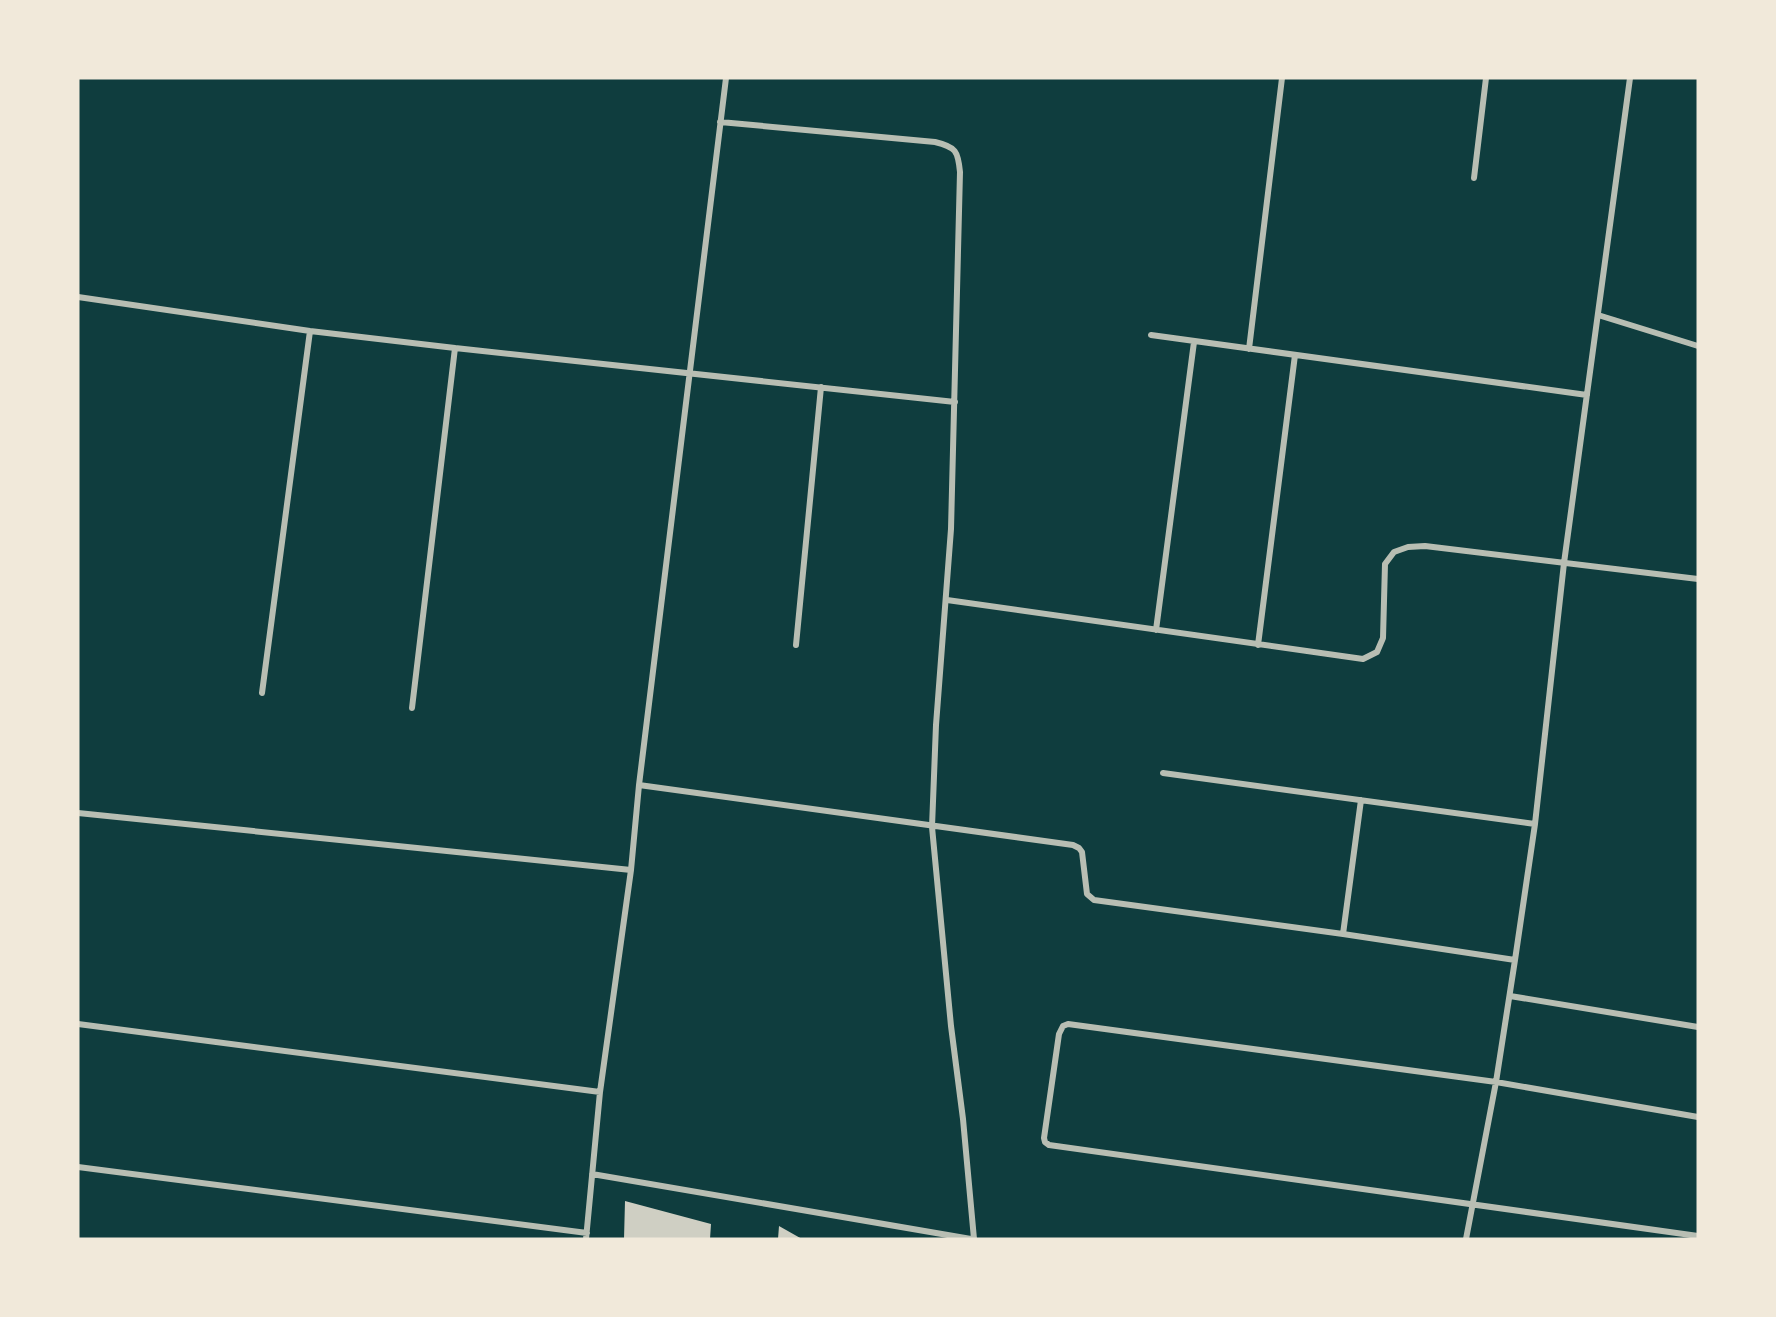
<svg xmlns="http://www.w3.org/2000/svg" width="1776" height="1317" font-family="Lato,sans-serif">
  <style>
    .building { fill: #cfcfc3 }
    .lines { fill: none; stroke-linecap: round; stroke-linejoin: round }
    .minor { stroke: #b8beb3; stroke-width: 6 }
  </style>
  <rect width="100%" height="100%" fill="#0f3d3e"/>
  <path class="building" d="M 625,1201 L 711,1224 L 710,1239 L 624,1239 Z
    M 779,1226 L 802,1239 L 778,1239 Z"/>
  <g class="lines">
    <path class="minor" d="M 720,122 L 935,142 C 956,147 958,151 960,172 L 951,529 L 936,725 L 932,827 L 951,1026 L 963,1119 L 974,1239
      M 1474,178 L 1486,78
      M 78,297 L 310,331 L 455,348 L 955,402
      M 1598,315 L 1698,346
      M 1151,335 L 1587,395
      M 1249,349 L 1282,78
      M 947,600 L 1363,659 L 1377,652 L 1383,638 L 1385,564 L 1394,552 L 1408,547 L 1425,546 L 1698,579
      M 1156,630 L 1194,342
      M 796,645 L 821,387
      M 1258,645 L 1295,355
      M 262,693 L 310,331
      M 412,708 L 455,348
      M 1163,773 L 1535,824
      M 639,785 L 1073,845 L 1079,848 L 1082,852 L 1087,894 L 1094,900 L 1343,934 L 1515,960
      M 78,813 L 631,870
      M 1343,934 L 1361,800
      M 1510,996 L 1698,1027
      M 78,1024 L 600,1092
      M 1698,1117 L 1496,1082 L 1068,1024 L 1063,1026 L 1059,1034 L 1044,1138 L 1045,1142 L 1049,1145 L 1698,1236
      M 78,1167 L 587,1233
      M 592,1174 L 971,1239
      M 586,1239 L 600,1092 L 631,870 L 639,785 L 726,78
      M 1466,1239 L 1496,1082 L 1515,960 L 1535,824 L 1564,563 L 1630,78"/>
  </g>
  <rect width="1776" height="1317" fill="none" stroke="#f1e9da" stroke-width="159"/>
</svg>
